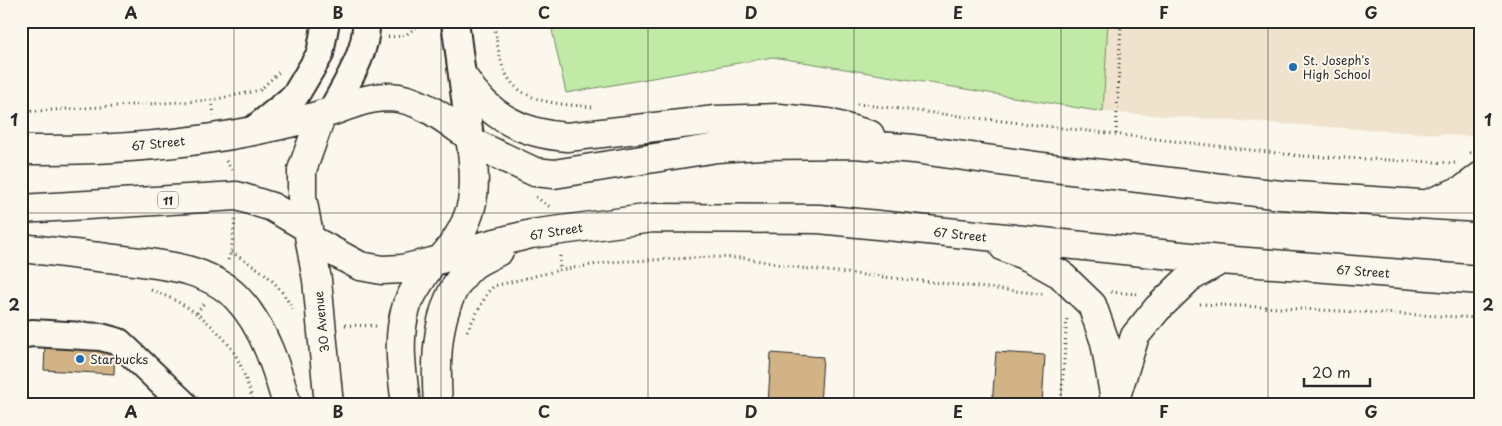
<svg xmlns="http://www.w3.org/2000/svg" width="1502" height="426" font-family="'Playpen Sans',sans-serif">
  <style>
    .built { fill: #efe3cd }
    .green { fill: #c1eaa6; stroke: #768a68 }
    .building { fill: #d2b386; stroke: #2b2b2b }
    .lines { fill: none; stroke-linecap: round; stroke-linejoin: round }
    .minor-casing { stroke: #2b2b2b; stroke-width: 30 }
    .major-casing { stroke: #2b2b2b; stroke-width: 31 }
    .path { stroke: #2b2b2b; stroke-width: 3; stroke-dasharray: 1 4; stroke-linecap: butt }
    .minor { stroke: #fbf7ec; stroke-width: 26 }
    .major { stroke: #fbf7ec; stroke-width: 28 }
    .grid { fill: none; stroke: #2b2b2b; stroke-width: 1; stroke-opacity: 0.55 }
    .poi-dot { fill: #1f6fb2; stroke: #fbf7ec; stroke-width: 2 }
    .labels { text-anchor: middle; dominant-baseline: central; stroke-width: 4; stroke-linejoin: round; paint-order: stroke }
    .shield { fill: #fbf7ec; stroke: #696865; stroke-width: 1 }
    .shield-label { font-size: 11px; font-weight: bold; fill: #2b2b2b }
    .poi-label { font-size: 12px; fill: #2b2b2b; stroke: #fbf7ec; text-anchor: start }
    .street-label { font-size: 12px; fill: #2b2b2b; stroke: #fbf7ec }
    .neatline { fill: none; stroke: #2b2b2b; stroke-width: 2 }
    .grid-label { font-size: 16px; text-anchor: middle; font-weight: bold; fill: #2b2b2b }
  </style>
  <rect width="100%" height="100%" fill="#fbf7ec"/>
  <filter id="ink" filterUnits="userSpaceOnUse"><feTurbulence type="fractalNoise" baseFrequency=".02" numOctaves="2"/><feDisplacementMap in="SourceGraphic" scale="10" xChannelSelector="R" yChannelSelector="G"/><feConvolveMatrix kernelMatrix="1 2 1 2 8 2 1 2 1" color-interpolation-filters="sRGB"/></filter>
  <g filter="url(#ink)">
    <path class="built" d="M 1108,21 L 1481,21 L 1481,137 L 1103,112 Z"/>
    <path class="green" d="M 550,21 L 1108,21 L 1103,112 L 773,57 L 566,93 Z"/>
    <path class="building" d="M 45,345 L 115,348 L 114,374 L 44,370 Z
      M 996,352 L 1045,355 L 1042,405 L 992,405 Z
      M 771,353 L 823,357 L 820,405 L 768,405 Z"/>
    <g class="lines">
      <g class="minor-casing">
        <path id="minor" d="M 455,21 L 470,137
          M 331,112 C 345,85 368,52 366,21
          M 252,131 L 295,96 L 320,54 L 326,21
          M 21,335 L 32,333 L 101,337 L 119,342 L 185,405"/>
      </g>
      <g class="major-casing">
        <path id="major" d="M 464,78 C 488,116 522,134 567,137 L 716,120 L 779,118 L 828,123 L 870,135
          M 322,114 L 302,170 L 302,197 L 317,280 L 329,405
          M 471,142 L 535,172 L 554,174 L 717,148 L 760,145 L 855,144 L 914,149 L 1036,166 L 1281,195 L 1481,208
          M 21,150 C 98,151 177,146 253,131 C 278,126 305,120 330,112 C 350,105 368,97 389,97 C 420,98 446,120 470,137 C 478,188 477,218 442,258
          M 1430,203 L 1464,189 L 1481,176
          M 21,209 L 237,196 L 272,207 L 308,228
          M 310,239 L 360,266 L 382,270 L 402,269 L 432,262 L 479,247 L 531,234 L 653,218 L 819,219 L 1221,260 L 1481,280
          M 1004,247 L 1031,258 L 1060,274 L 1092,305 L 1105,342 L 1115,400
          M 21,248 C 50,251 79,255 108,258 C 152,264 204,264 237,298 C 264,326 277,369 287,405
          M 1116,396 L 1135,336 L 1157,309 L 1189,278 L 1221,260
          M 406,405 C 402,372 396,337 407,305 C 413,290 424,276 432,262
          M 438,405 C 435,360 435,299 472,266 C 479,260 490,256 499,251"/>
      </g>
      <path class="path" d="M 493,21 C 497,37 498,59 506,74 C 521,104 562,104 592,107
        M 388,37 L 404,36 L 425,21
        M 212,100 L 214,115
        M 857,104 L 1302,156 L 1455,163
        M 21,112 L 212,100 L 260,90 L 281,70
        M 1116,134 L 1121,21
        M 1470,153 L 1481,145
        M 226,161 L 234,172
        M 536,197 L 550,207
        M 231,252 C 263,271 277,279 294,312
        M 560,256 L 560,270
        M 228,260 L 231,252 L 235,220
        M 151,290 C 184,302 213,321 233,351 C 243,366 248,388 255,405
        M 1111,292 L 1137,294
        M 1200,304 L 1481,318
        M 197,313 L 204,303
        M 345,325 L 379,326
        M 467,331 L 488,292 L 494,286 L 560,270 L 611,262 L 712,257 L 744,258 L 800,268 L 1043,294
        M 1061,405 L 1067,316"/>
      <use href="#minor" class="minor"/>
      <use href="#major" class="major"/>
    </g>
  </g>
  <path class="grid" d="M 234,21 L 234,405M 441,21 L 441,405M 648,21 L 648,405M 854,21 L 854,405M 1061,21 L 1061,405M 1268,21 L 1268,405M 21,213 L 1481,213"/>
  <g class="poi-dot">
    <circle cx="1293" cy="67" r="5"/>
    <circle cx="80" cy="359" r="5"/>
  </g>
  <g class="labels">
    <rect class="shield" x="158" y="191.5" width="20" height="17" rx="4"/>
    <g class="shield-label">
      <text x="168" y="200">11</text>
    </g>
    <g class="poi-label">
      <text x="1303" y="60">St. Joseph's<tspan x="1303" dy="14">High School</tspan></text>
      <text x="90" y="359">Starbucks</text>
    </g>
    <g class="street-label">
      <text transform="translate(158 143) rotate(-6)">67 Street</text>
      <text transform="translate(556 231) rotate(-9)">67 Street</text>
      <text transform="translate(960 234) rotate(6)">67 Street</text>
      <text transform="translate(1363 271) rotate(4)">67 Street</text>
      <text transform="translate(321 322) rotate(-96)">30 Avenue</text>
    </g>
  </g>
  <rect width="1502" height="426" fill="none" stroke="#fbf7ec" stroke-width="55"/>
  <path d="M1304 378v8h66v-8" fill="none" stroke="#2b2b2b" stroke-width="2.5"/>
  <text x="1312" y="378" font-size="15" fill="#2b2b2b" stroke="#fbf7ec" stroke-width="4" paint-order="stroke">20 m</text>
  <rect x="28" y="28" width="1446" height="370" class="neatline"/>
  <g class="grid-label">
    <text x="131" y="19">A</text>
    <text x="338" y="19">B</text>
    <text x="544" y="19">C</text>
    <text x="751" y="19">D</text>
    <text x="958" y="19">E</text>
    <text x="1164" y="19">F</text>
    <text x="1371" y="19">G</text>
    <text x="14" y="126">1</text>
    <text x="1488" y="126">1</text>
    <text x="14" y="311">2</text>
    <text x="1488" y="311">2</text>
    <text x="131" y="418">A</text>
    <text x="338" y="418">B</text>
    <text x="544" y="418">C</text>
    <text x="751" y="418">D</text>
    <text x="958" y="418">E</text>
    <text x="1164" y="418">F</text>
    <text x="1371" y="418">G</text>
  </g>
</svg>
